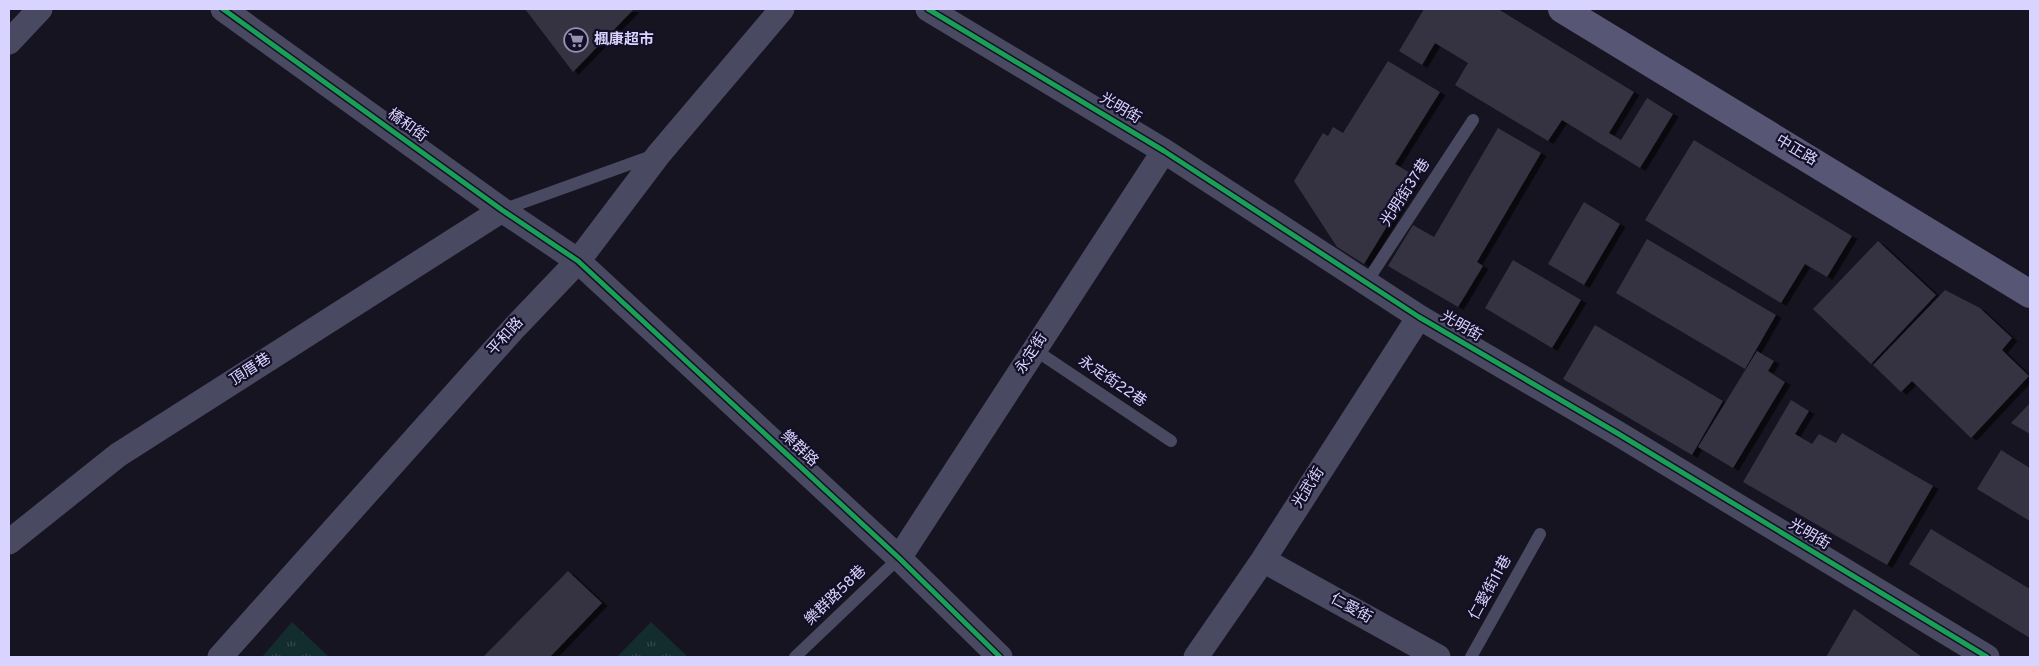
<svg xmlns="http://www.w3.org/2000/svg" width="2039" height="666" font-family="Overpass,'Noto Sans TC',sans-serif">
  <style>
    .park { fill: url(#park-tufts) }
    .building { fill: #343243; filter: url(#shadow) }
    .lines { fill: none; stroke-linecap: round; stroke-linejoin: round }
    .service { stroke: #4a4962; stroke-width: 12 }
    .minor { stroke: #4a4962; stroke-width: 25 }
    .secondary { stroke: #575674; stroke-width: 28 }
    .cycleway-casing { stroke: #130f26; stroke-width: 8 }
    .cycleway { stroke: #1a9f57; stroke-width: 5 }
    .labels { text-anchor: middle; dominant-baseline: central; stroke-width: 4.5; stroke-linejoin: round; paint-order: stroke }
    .poi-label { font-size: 15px; font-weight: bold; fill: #d9d4ff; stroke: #130f26; text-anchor: start }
    .street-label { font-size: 15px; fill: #d9d4ff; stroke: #130f26 }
  </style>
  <defs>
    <pattern id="park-tufts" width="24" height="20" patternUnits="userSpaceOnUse" patternTransform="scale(1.25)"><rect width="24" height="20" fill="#132c2d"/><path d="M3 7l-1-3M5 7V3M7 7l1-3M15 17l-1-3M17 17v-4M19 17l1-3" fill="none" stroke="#354a4c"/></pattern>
    <filter id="shadow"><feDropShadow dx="5.5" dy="3" stdDeviation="0" flood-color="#0009"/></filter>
  </defs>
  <rect width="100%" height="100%" fill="#161421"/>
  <path class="park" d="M 292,622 L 329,657 L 262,657 Z
    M 651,622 L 688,657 L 617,657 Z"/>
  <path class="building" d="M 525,9 L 634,9 L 573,72 Z
    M 1424,9 L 1498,9 L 1634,92 L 1609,133 L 1621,140 L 1647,98 L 1673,114 L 1640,168 L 1562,120 L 1548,141 L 1455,85 L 1468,63 L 1435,43 L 1422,65 L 1399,51 Z
    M 1388,61 L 1440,92 L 1395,164 L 1417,177 L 1364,264 L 1337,247 L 1294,181 L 1323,133 L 1328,136 L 1333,127 L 1343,133 Z
    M 1498,128 L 1541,153 L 1477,262 L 1483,266 L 1458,307 L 1388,266 L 1413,225 L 1434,237 Z
    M 1694,140 L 1852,236 L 1827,277 L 1805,264 L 1781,303 L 1645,220 Z
    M 1584,202 L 1620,224 L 1584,285 L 1548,264 Z
    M 1647,239 L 1776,315 L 1745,369 L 1616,293 Z
    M 1878,241 L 1936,295 L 1871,364 L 1813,309 Z
    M 1513,260 L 1581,300 L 1552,348 L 1485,308 Z
    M 1945,290 L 1980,308 L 2012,338 L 2002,350 L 2029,376 L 1971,438 L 1912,381 L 1901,392 L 1873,365 Z
    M 1595,325 L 1723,401 L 1692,455 L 1563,379 Z
    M 1757,351 L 1774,361 L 1768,371 L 1785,382 L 1733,468 L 1698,447 Z
    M 1791,400 L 1809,411 L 1795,434 L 1812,444 L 1819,434 L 1836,443 L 1842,433 L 1933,486 L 1887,565 L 1743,482 Z
    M 2030,403 L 2030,434 L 2011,423 Z
    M 2001,450 L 2030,468 L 2030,521 L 1977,489 Z
    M 1931,529 L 2030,589 L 2030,638 L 1909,564 Z
    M 568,571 L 602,603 L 550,657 L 483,657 Z
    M 1854,609 L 1921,656 L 1826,657 Z"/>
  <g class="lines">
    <path class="service" d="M 502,210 L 652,156
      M 1366,283 L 1473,120
      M 1035,350 L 1171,441
      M 795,657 L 899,558
      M 1471,657 L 1540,534"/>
    <path class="minor" d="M 223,9 L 502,210 L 578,261 L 899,558 L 1000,657
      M 928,9 L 1164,151 L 1419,317 L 1617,433 L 1987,657
      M 9,42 L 40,9
      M 9,542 L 118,455 L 502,210
      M 899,558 L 1164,151
      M 1263,560 L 1438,657
      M 220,657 L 515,327 L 578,261 L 659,154 L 782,9
      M 1196,657 L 1263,560 L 1419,317"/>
    <path class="secondary" d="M 1562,9 L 2030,294"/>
    <g class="cycleway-casing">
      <path id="cycleway" d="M 223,9 L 502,210 L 578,261 L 899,558 L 1000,657
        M 928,9 L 1164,151 L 1419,317 L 1617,433 L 1987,657"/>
    </g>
    <use href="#cycleway" class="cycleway"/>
  </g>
  <defs>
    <g id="supermarket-ring" transform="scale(1.25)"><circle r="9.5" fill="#130f26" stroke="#9591b1" stroke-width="1.5"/><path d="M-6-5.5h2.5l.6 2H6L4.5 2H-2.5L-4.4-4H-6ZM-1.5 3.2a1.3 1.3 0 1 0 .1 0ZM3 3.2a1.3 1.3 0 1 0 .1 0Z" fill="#9591b1"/></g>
  </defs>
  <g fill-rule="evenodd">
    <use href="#supermarket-ring" x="576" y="40"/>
  </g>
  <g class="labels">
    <g class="poi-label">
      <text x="594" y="40">楓康超市</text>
    </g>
    <g class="street-label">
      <text transform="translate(1120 109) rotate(31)">光明街</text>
      <text transform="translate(407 126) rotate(36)">橋和街</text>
      <text transform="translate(1796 151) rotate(31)">中正路</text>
      <text transform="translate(1406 193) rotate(-57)">光明街37巷</text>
      <text transform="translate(1461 327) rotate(30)">光明街</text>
      <text transform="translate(506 337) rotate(-48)">平和路</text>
      <text transform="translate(1032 354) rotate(-57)">永定街</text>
      <text transform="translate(251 370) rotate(-33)">頂厝巷</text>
      <text transform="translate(1112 382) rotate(34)">永定街22巷</text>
      <text transform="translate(799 449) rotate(43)">樂群路</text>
      <text transform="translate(1309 488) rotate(-57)">光武街</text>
      <text transform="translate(1809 535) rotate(31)">光明街</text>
      <text transform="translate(1491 588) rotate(-61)">仁愛街11巷</text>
      <text transform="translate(836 596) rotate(-44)">樂群路58巷</text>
      <text transform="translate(1351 609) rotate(29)">仁愛街</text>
    </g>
  </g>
  <rect width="2039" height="666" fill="none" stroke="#d9d4ff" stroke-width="20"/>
</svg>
